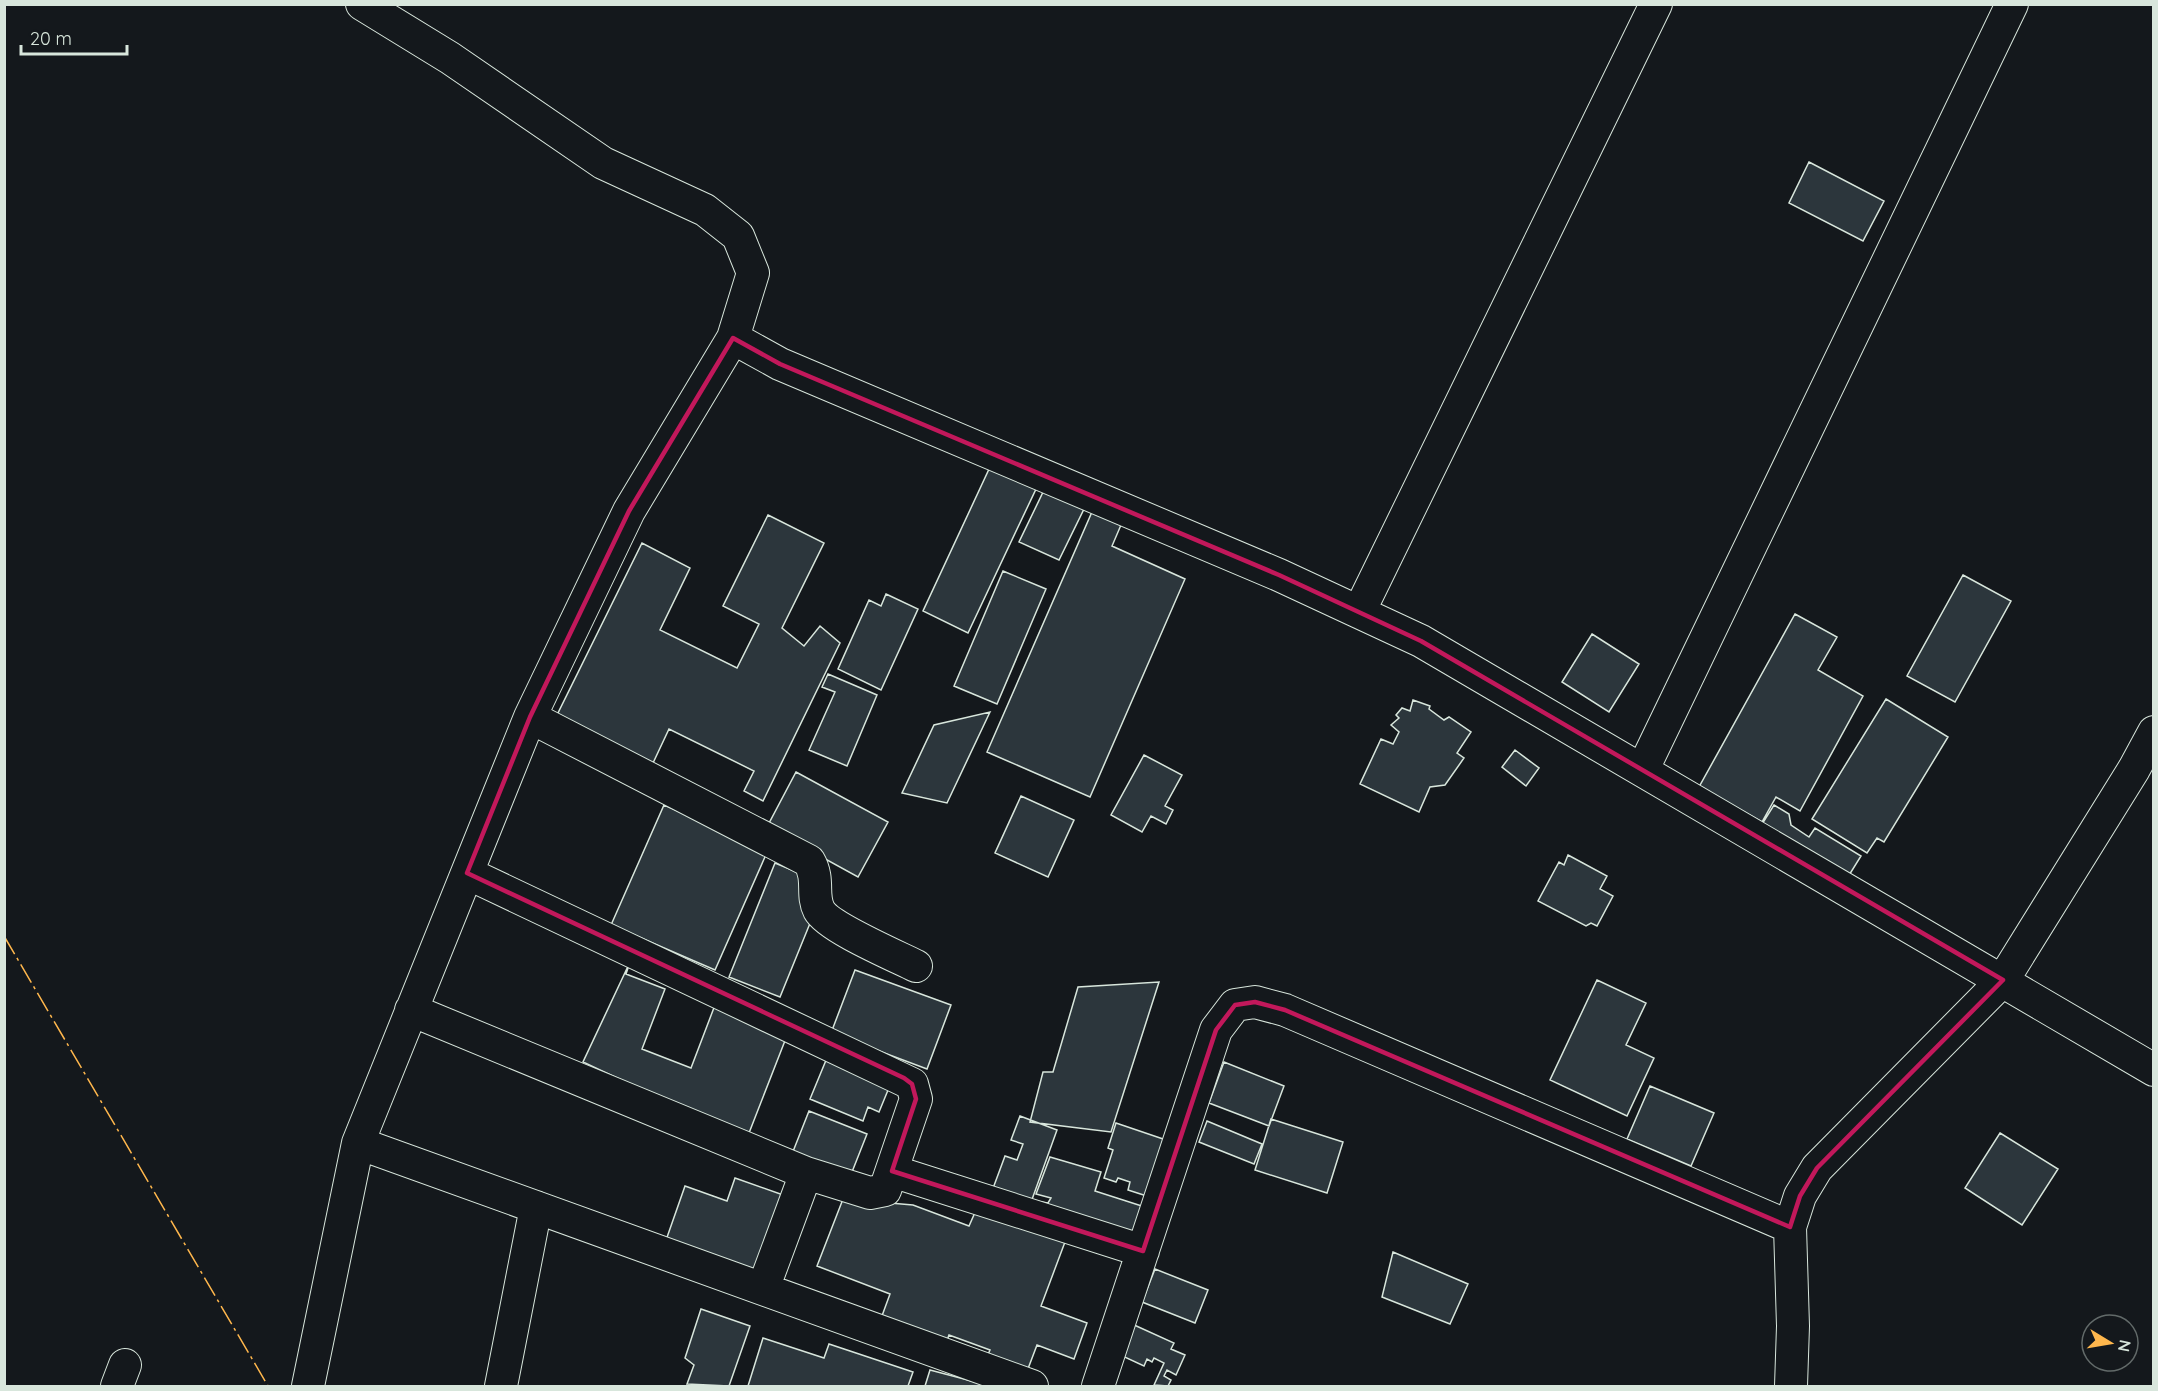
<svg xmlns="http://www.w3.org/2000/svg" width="2158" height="1391" font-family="Quicksand,sans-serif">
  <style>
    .building { fill: #2c363c; stroke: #d8e6dc; stroke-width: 1.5 }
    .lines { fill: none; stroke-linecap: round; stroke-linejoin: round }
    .street-casing { stroke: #d8e6dc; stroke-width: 34 }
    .street { stroke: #14181c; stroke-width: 32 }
    .power { stroke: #ffb74d; stroke-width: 1.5; stroke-dasharray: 21 4.5 3 4.5; stroke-linecap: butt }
    .marked { fill: none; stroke: #c2185b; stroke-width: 4.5; stroke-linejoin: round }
  </style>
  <rect width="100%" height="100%" fill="#14181c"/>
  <path class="building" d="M 1809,162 L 1884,201 L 1863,241 L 1789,203 Z
    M 990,467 L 1036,489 L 968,633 L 923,611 Z
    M 1045,488 L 1085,507 L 1059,560 L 1019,542 Z
    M 1095,505 L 1124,518 L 1112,546 L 1185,579 L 1090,797 L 987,752 Z
    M 768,515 L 824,543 L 782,628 L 804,646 L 820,626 L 840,643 L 763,801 L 744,791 L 754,771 L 669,729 L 653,763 L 557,715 L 642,543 L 690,568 L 660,630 L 737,668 L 759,624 L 723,606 Z
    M 1003,571 L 1046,589 L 997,704 L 954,686 Z
    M 1963,575 L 2011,601 L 1955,702 L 1907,676 Z
    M 886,594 L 918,609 L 881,690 L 838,669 L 869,600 L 881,606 Z
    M 1795,614 L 1837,637 L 1818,670 L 1863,696 L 1800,811 L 1776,797 L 1762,822 L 1699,787 Z
    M 1592,634 L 1639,664 L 1609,712 L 1562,682 Z
    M 828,674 L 877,695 L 847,766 L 809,750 L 835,692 L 822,687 Z
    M 1886,699 L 1948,737 L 1884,842 L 1877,838 L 1867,853 L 1812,819 Z
    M 1413,700 L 1430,706 L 1429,709 L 1444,720 L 1449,717 L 1471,732 L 1457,753 L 1464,758 L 1445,785 L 1430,787 L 1419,812 L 1360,784 L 1381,739 L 1393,744 L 1399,732 L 1391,725 L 1399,718 L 1396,715 L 1402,708 L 1410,711 Z
    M 990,712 L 947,803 L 902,793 L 934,725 Z
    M 1515,750 L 1539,768 L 1526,786 L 1502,767 Z
    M 1144,755 L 1182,775 L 1165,806 L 1173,810 L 1166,824 L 1151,816 L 1142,832 L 1111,815 Z
    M 796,772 L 888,822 L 858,877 L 767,827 Z
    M 1021,796 L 1074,820 L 1048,877 L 995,853 Z
    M 664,805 L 768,850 L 715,970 L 611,925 Z
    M 1774,805 L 1789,814 L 1791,825 L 1809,837 L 1815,828 L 1861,856 L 1843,885 L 1757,832 Z
    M 1568,855 L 1607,876 L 1600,889 L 1613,896 L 1597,926 L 1591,923 L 1586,926 L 1538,901 L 1559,862 L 1564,865 Z
    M 775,863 L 826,884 L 780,997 L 729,977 Z
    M 630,962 L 626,974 L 665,989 L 642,1049 L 691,1068 L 715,1005 L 788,1033 L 749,1133 L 670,1103 L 583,1062 Z
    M 855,970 L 951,1005 L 927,1069 L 831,1033 Z
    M 1597,980 L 1646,1003 L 1626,1045 L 1654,1058 L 1627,1116 L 1550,1080 Z
    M 1159,982 L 1111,1132 L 1030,1122 L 1043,1072 L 1053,1072 L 1078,987 Z
    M 829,1053 L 893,1078 L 879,1112 L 868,1107 L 863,1121 L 810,1099 Z
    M 1224,1062 L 1284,1086 L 1269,1126 L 1209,1103 Z
    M 1650,1086 L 1714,1113 L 1691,1166 L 1627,1139 Z
    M 809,1111 L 867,1134 L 850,1177 L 792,1154 Z
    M 1020,1116 L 1057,1130 L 1030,1205 L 992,1191 L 1005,1156 L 1017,1160 L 1023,1144 L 1011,1140 Z
    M 1271,1119 L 1343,1142 L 1327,1193 L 1255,1170 Z
    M 1207,1121 L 1262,1144 L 1254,1164 L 1199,1142 Z
    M 1116,1123 L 1172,1142 L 1153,1198 L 1128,1190 L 1130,1182 L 1118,1178 L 1116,1182 L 1104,1178 L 1113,1150 L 1108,1148 Z
    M 2000,1133 L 2058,1169 L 2022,1225 L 1965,1188 Z
    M 1050,1157 L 1101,1172 L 1095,1191 L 1148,1208 L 1137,1238 L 1035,1201 L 1048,1203 L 1051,1198 L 1036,1194 Z
    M 735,1178 L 786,1196 L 758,1275 L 665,1243 L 685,1186 L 727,1201 Z
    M 843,1199 L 913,1205 L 969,1226 L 977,1208 L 1065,1242 L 1041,1306 L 1087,1323 L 1074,1359 L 1037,1345 L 1026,1374 L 986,1359 L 990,1350 L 949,1335 L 944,1349 L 879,1324 L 890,1294 L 817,1266 Z
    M 1393,1252 L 1468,1284 L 1450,1324 L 1382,1297 Z
    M 1155,1269 L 1208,1290 L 1195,1323 L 1142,1302 Z
    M 701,1309 L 750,1326 L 729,1386 L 687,1384 L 694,1365 L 685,1358 Z
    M 1132,1324 L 1174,1343 L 1171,1349 L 1185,1355 L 1176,1375 L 1167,1370 L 1164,1376 L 1171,1380 L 1168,1386 L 1154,1385 L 1164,1363 L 1154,1358 L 1152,1362 L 1147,1359 L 1144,1366 L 1118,1354 Z
    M 763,1338 L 824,1358 L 829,1344 L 913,1372 L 908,1386 L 748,1386 Z
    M 930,1370 L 983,1384 L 982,1386 L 925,1386 Z"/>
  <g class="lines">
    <g class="street-casing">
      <path id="street" d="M 733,338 L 780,364 L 1279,575 L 1421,641 L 2154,1070
        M 1360,610 L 1656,4
        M 530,717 L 809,861 C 820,880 811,894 819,910 C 828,927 896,956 916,966
        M 1643,769 L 2012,4
        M 411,1010 L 806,1173 L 870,1193 L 885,1190 L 916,1099 L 912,1084 L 467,873
        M 358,1143 L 1032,1386
        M 892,1171 L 1143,1251
        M 763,1289 L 806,1173
        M 117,1386 L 125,1365
        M 308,1386 L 358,1143 L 530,717 L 629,511 L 733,338 L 753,273 L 738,236 L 705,210 L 603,163 L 450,58 L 362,4
        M 501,1386 L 536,1207
        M 1098,1386 L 1216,1030 L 1235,1005 L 1255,1002 L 1285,1010 L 1790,1227
        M 1791,1386 L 1793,1326 L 1790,1227 L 1800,1196 L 1817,1168 L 2003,980 L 2134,769 L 2154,732"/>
    </g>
    <use href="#street" class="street"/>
    <path class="power" d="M 4,936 L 268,1386"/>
  </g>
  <path class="marked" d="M 733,338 L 780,364 L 1279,575 L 1421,641 L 2003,980 L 1817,1168 L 1800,1196 L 1790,1227 L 1285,1010 L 1255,1002 L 1235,1005 L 1216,1030 L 1143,1251 L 892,1171 L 916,1099 L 912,1084 L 904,1078 L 467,873 L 530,717 L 629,511 Z"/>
  <rect width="2158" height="1391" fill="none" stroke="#d8e6dc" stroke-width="12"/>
  <g transform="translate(2110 1343) rotate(101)"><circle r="28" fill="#14181c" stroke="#626a69" stroke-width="1.5"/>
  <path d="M0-4.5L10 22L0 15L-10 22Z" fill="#ffb74d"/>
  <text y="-9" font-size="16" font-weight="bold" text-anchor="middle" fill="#d8e6dc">N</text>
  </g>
  <path d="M21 45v9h106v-9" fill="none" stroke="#d8e6dc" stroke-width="3"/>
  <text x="30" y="45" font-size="18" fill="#d8e6dc" stroke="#14181c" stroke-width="4.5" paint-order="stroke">20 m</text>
</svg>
